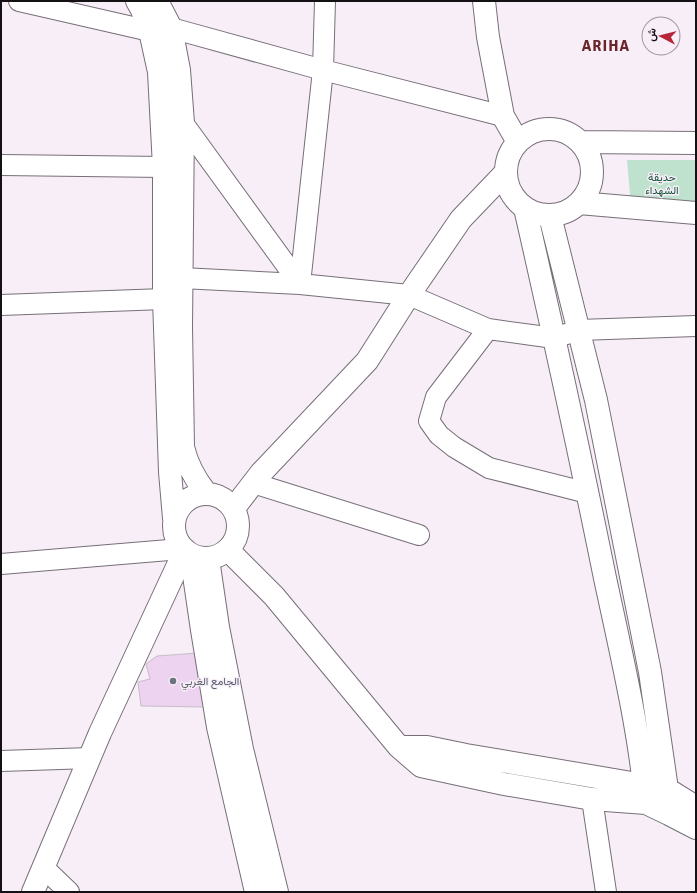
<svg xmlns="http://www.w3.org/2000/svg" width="697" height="893" font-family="Signika,Vazirmatn,sans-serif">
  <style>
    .green { fill: #bfe2cf }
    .building { fill: #edd3ef; stroke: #c6bdc7 }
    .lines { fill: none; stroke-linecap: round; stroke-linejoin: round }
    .minor-casing { stroke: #776f78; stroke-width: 22 }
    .tertiary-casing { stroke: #776f78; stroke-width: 24 }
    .secondary-casing { stroke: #776f78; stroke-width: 24 }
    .primary-casing { stroke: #776f78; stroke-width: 24 }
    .minor { stroke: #fff; stroke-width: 20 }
    .tertiary { stroke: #fff; stroke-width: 22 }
    .secondary { stroke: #fff; stroke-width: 22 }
    .primary { stroke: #fff; stroke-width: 22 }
    .worship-dot { fill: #6b7280; stroke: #f7eef8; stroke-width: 1.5 }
    .labels { text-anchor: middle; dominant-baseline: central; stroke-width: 3; stroke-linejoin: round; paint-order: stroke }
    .park-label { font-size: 11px; fill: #14533a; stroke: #f7eef8 }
    .worship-label { font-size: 11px; fill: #5b616d; stroke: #f7eef8; text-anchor: start }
    .district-label { font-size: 15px; font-weight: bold; letter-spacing: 1px; fill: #6b2529; stroke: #f7eef8 }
  </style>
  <rect width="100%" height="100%" fill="#f7eef8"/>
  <path class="green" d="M 627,160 L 696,160 L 696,205 L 631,206 Z"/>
  <path class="building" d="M 198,653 L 206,707 L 141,706 L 138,682 L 150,679 L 146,664 L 157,656 Z"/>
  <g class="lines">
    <g class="minor-casing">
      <path id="minor" d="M 19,1 L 150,31
        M 171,28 L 323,70 L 503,116
        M 183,123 L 300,284
        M 1,165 L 164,167
        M 181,278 L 300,284 L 409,295 L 488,329 L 554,338 L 579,330 L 696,326
        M 300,284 L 323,70 L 325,1
        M 1,305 L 164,299
        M 488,329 L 436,397 L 429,421 L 439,435 L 454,447 L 489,468 L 588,493
        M 253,483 L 419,535
        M 1,564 L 169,550 L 180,546
        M 1,761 L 90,758
        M 592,799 L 606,892
        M 44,868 L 69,892"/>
    </g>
    <g class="tertiary-casing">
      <path id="tertiary" d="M 234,508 L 261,473 L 367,361 L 409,295 L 461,219 L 506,172
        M 33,892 L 100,733 L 185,550"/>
    </g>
    <g class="secondary-casing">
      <path id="secondary" d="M 484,1 L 488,37 L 503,116 L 518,142
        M506 172a43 43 0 1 1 86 0a43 43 0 1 1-86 0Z
        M 580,142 L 696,143
        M 579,203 L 696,213
        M 525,208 C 553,331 580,455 605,578 C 621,653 639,728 646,803
        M 550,216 L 596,400 L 650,672 L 667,789 L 669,814
        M 228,550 L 274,596 L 399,747 L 421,766 L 504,784 L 592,799 L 646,803 L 669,814 L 696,828
        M 399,747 L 427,747 L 466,755 L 667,789 L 696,807"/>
    </g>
    <g class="primary-casing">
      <path id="primary" d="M 137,1 L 142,10 L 150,31 L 159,72 L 164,167 L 164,299 L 170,472 L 174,518
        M 157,1 L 171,28 L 179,70 L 183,123 L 181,327 L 183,447 C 187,465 195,479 206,493
        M174 526a32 32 0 1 1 64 0a32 32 0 1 1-64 0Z
        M 191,555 L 202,630 L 218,727 L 256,892
        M 208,559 L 218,627 L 242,749 L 277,892"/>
    </g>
    <use href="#minor" class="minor"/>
    <use href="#tertiary" class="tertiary"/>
    <use href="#secondary" class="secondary"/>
    <use href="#primary" class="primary"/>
  </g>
  <circle class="worship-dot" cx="173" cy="681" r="4"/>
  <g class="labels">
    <g class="park-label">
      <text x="662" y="177">حديقة<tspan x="662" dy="13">الشهداء</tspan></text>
    </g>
    <g class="worship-label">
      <text x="181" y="681">الجامع الغربي</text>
    </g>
    <g class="district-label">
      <text x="606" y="46">ARIHA</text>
    </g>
  </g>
  <rect width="697" height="893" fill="none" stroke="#141114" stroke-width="4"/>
  <g transform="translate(661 36) rotate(277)"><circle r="19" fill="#f7eef8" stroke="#9c969d"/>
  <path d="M0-3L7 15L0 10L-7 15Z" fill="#b62538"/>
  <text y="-6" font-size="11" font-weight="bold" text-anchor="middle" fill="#141114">ش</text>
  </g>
</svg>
